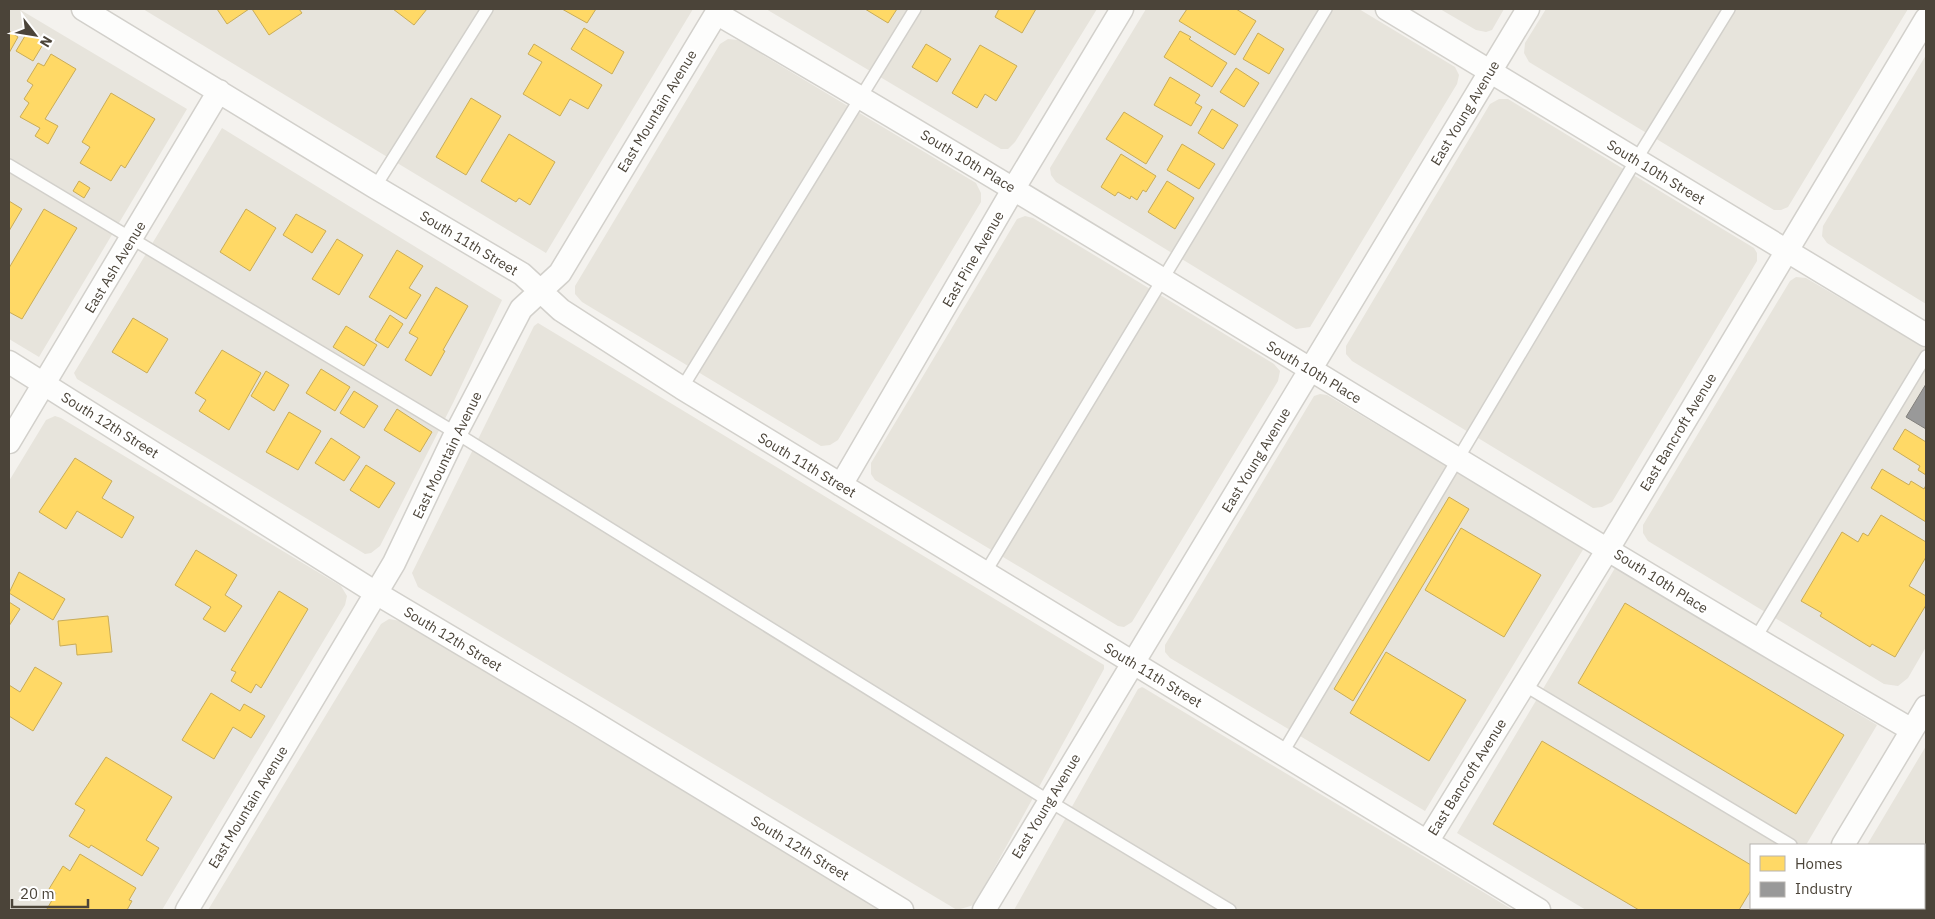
<svg xmlns="http://www.w3.org/2000/svg" width="1935" height="919" font-family="'IBM Plex Sans',sans-serif">
  <style>
    .residential { fill: #e7e4dc }
    .homes { fill: #ffd966; stroke: #c9ac58 }
    .industry { fill: #999; stroke: #82807c }
    .lines { fill: none; stroke-linecap: round; stroke-linejoin: round }
    .service-casing { stroke: #d2d0cb; stroke-width: 14 }
    .minor-casing { stroke: #d2d0cb; stroke-width: 25 }
    .service { stroke: #fdfdfc; stroke-width: 11 }
    .minor { stroke: #fdfdfc; stroke-width: 22 }
    .labels { text-anchor: middle; dominant-baseline: central; stroke-width: 5; stroke-linejoin: round; paint-order: stroke }
    .street-label { font-size: 14px; fill: #4b4439; stroke: #fff }
  </style>
  <rect width="100%" height="100%" fill="#f4f2ee"/>
  <path class="residential" d="M 9,9 L 19,9 L 187,109 L 39,357 L 9,339 Z
    M 143,9 L 693,9 L 546,253 Z
    M 766,9 L 1097,9 L 1015,142 L 1008,149 L 1001,149 Z
    M 1146,9 L 1359,9 L 1455,67 L 1459,75 L 1457,84 L 1310,327 L 1296,329 L 1056,182 L 1051,175 L 1050,168 Z
    M 1440,9 L 1504,9 L 1492,30 L 1486,32 L 1476,30 Z
    M 1546,9 L 1908,9 L 1788,207 L 1781,210 L 1774,210 L 1529,62 L 1524,53 L 1525,43 Z
    M 728,39 L 738,40 L 976,183 L 981,193 L 981,202 L 838,440 L 830,445 L 821,446 L 582,302 L 575,294 L 575,286 L 720,44 Z
    M 1926,55 L 1926,304 L 1827,243 L 1822,236 L 1823,226 Z
    M 1499,99 L 1508,99 L 1754,248 L 1757,253 L 1757,261 L 1612,502 L 1602,507 L 1593,508 L 1352,361 L 1346,354 L 1346,346 L 1490,104 Z
    M 222,128 L 502,300 L 453,403 L 380,546 L 371,553 L 365,554 L 77,379 L 74,373 Z
    M 1025,216 L 1033,218 L 1274,364 L 1280,371 L 1278,381 L 1132,622 L 1124,627 L 1118,626 L 875,480 L 871,474 L 871,463 L 1017,219 Z
    M 1796,277 L 1806,278 L 1926,348 L 1926,647 L 1908,678 L 1898,686 L 1884,684 L 1648,541 L 1643,533 L 1643,525 L 1790,281 Z
    M 538,323 L 1104,665 L 1104,669 L 974,905 L 957,910 L 418,587 L 412,573 L 534,326 Z
    M 1320,394 L 1327,395 L 1584,548 L 1425,811 L 1170,658 L 1165,652 L 1165,645 L 1314,396 Z
    M 55,416 L 61,418 L 341,586 L 347,596 L 345,605 L 162,910 L 9,910 L 9,481 L 46,420 Z
    M 1615,568 L 1877,725 L 1806,845 L 1751,845 L 1751,908 L 1768,908 L 1767,910 L 1586,910 L 1457,833 Z
    M 389,619 L 401,621 L 881,910 L 208,910 L 381,624 Z
    M 1142,687 L 1144,688 L 1513,910 L 1014,910 L 1138,689 Z
    M 1926,746 L 1926,910 L 1828,910 L 1830,908 L 1924,908 L 1924,845 L 1867,845 Z"/>
  <path class="homes" d="M 217,9 L 249,9 L 227,24 Z
    M 252,9 L 299,9 L 302,13 L 269,35 Z
    M 393,9 L 427,9 L 414,25 Z
    M 562,9 L 596,9 L 587,23 Z
    M 865,9 L 897,9 L 888,23 Z
    M 999,9 L 1036,9 L 1022,33 L 995,17 Z
    M 1187,9 L 1236,9 L 1256,21 L 1235,55 L 1179,21 Z
    M 584,28 L 624,52 L 612,74 L 571,49 Z
    M 9,31 L 18,37 L 9,53 Z
    M 28,31 L 45,41 L 33,61 L 16,51 Z
    M 1180,31 L 1191,37 L 1189,39 L 1227,63 L 1212,87 L 1164,57 Z
    M 1258,33 L 1284,49 L 1269,74 L 1243,59 Z
    M 534,44 L 602,85 L 588,109 L 570,99 L 560,116 L 523,94 L 542,62 L 528,54 Z
    M 926,44 L 951,59 L 937,82 L 912,67 Z
    M 980,45 L 1017,66 L 996,101 L 985,94 L 977,108 L 952,93 Z
    M 51,54 L 76,69 L 45,119 L 58,126 L 48,144 L 35,136 L 40,128 L 20,117 L 29,103 L 24,99 L 33,85 L 27,81 L 38,63 L 44,66 Z
    M 1236,68 L 1259,83 L 1244,107 L 1220,92 Z
    M 1170,77 L 1200,95 L 1195,103 L 1202,107 L 1191,126 L 1154,105 Z
    M 111,93 L 155,119 L 125,168 L 121,165 L 111,181 L 80,163 L 90,147 L 82,142 Z
    M 471,98 L 501,116 L 466,175 L 436,157 Z
    M 1212,109 L 1238,125 L 1223,149 L 1198,133 Z
    M 1124,112 L 1163,136 L 1146,164 L 1106,139 Z
    M 509,134 L 555,162 L 530,205 L 519,198 L 516,202 L 481,181 Z
    M 1182,144 L 1215,164 L 1199,189 L 1167,170 Z
    M 1121,154 L 1156,176 L 1146,192 L 1143,190 L 1137,200 L 1131,196 L 1130,199 L 1118,192 L 1115,196 L 1101,187 Z
    M 79,181 L 90,188 L 84,198 L 73,191 Z
    M 1167,181 L 1194,198 L 1175,229 L 1148,212 Z
    M 9,201 L 22,209 L 9,231 Z
    M 44,209 L 77,228 L 22,319 L 9,312 L 9,268 Z
    M 246,209 L 276,228 L 250,271 L 220,252 Z
    M 296,214 L 326,231 L 312,253 L 283,235 Z
    M 337,239 L 363,255 L 339,295 L 312,279 Z
    M 397,250 L 423,266 L 409,288 L 421,295 L 406,319 L 369,297 Z
    M 436,287 L 468,306 L 443,350 L 445,351 L 431,376 L 405,360 L 418,338 L 409,333 Z
    M 390,315 L 403,324 L 388,348 L 375,340 Z
    M 133,318 L 168,339 L 147,373 L 112,352 Z
    M 346,326 L 377,345 L 364,366 L 333,347 Z
    M 222,350 L 261,373 L 229,430 L 199,411 L 206,400 L 195,393 Z
    M 321,369 L 350,387 L 335,411 L 306,393 Z
    M 266,371 L 289,385 L 274,411 L 251,396 Z
    M 354,391 L 378,406 L 364,428 L 340,413 Z
    M 397,409 L 432,432 L 420,452 L 384,430 Z
    M 289,412 L 321,431 L 298,470 L 266,452 Z
    M 1905,429 L 1926,442 L 1926,475 L 1918,470 L 1920,466 L 1893,449 Z
    M 331,438 L 360,457 L 344,481 L 315,463 Z
    M 75,458 L 112,481 L 102,498 L 134,517 L 122,538 L 77,511 L 66,529 L 39,512 Z
    M 366,465 L 395,483 L 379,508 L 350,490 Z
    M 1882,469 L 1909,485 L 1911,481 L 1924,489 L 1926,485 L 1926,522 L 1871,488 Z
    M 1449,497 L 1469,509 L 1353,701 L 1334,689 Z
    M 1881,515 L 1926,542 L 1926,557 L 1909,586 L 1926,596 L 1926,605 L 1895,657 L 1872,644 L 1870,647 L 1820,616 L 1822,613 L 1801,601 L 1842,532 L 1858,542 L 1863,533 L 1868,536 Z
    M 1461,528 L 1541,575 L 1504,637 L 1425,590 Z
    M 196,550 L 237,575 L 225,595 L 242,606 L 225,632 L 203,619 L 211,607 L 175,585 Z
    M 19,572 L 65,599 L 53,620 L 9,593 Z
    M 279,591 L 308,609 L 261,688 L 256,684 L 251,693 L 231,681 L 236,672 L 231,670 Z
    M 9,602 L 20,609 L 9,626 Z
    M 1625,603 L 1844,735 L 1796,814 L 1578,683 Z
    M 108,616 L 112,652 L 77,655 L 76,644 L 60,646 L 58,621 Z
    M 1386,652 L 1466,700 L 1429,761 L 1350,713 Z
    M 35,667 L 62,683 L 33,731 L 9,716 L 9,685 L 20,692 Z
    M 211,693 L 240,711 L 244,704 L 265,716 L 251,738 L 233,727 L 214,759 L 182,740 Z
    M 1542,741 L 1751,865 L 1751,890 L 1739,910 L 1639,910 L 1493,824 Z
    M 106,757 L 172,797 L 146,840 L 159,848 L 142,876 L 91,845 L 89,848 L 69,836 L 85,810 L 75,804 Z
    M 80,854 L 136,888 L 129,900 L 132,901 L 127,910 L 47,909 L 56,893 L 49,889 L 63,866 L 70,871 Z"/>
  <path class="industry" d="M 1926,384 L 1926,429 L 1906,417 Z"/>
  <g class="lines">
    <g class="service-casing">
      <path id="service" d="M 9,165 L 456,433 L 1049,801 L 1230,910
        M 375,187 L 487,9
        M 682,388 L 915,9
        M 985,573 L 1326,9
        M 1755,639 L 1926,356
        M 1524,685 L 1791,845
        M 1282,754 L 1636,160 L 1729,9"/>
    </g>
    <g class="minor-casing">
      <path id="minor" d="M 83,9 L 375,187 L 522,274 L 561,310 L 682,388 L 1539,910
        M 1387,9 L 1926,335
        M 716,13 C 1118,246 1510,497 1912,730
        M 9,362 L 376,593 L 578,713 L 902,910
        M 9,442 L 219,91
        M 841,485 L 1014,188 L 1122,9
        M 1427,842 L 1608,549 L 1926,19
        M 1843,845 L 1926,707
        M 187,910 L 394,563 L 456,433 L 521,309 L 560,273 L 719,9
        M 984,910 L 1528,9
        M 1804,910 L 1805,908"/>
    </g>
    <use href="#service" class="service"/>
    <use href="#minor" class="minor"/>
  </g>
  <g class="labels">
    <g class="street-label">
      <text transform="translate(657 111) rotate(-59)">East Mountain Avenue</text>
      <text transform="translate(1465 113) rotate(-59)">East Young Avenue</text>
      <text transform="translate(968 161) rotate(31)">South 10th Place</text>
      <text transform="translate(1656 172) rotate(31)">South 10th Street</text>
      <text transform="translate(469 243) rotate(31)">South 11th Street</text>
      <text transform="translate(973 259) rotate(-60)">East Pine Avenue</text>
      <text transform="translate(115 267) rotate(-59)">East Ash Avenue</text>
      <text transform="translate(1314 372) rotate(31)">South 10th Place</text>
      <text transform="translate(110 425) rotate(32)">South 12th Street</text>
      <text transform="translate(1678 432) rotate(-59)">East Bancroft Avenue</text>
      <text transform="translate(447 455) rotate(-64)">East Mountain Avenue</text>
      <text transform="translate(1256 460) rotate(-59)">East Young Avenue</text>
      <text transform="translate(807 465) rotate(31)">South 11th Street</text>
      <text transform="translate(1661 581) rotate(32)">South 10th Place</text>
      <text transform="translate(453 639) rotate(31)">South 12th Street</text>
      <text transform="translate(1153 675) rotate(31)">South 11th Street</text>
      <text transform="translate(1467 777) rotate(-58)">East Bancroft Avenue</text>
      <text transform="translate(1046 806) rotate(-59)">East Young Avenue</text>
      <text transform="translate(248 807) rotate(-59)">East Mountain Avenue</text>
      <text transform="translate(800 848) rotate(31)">South 12th Street</text>
    </g>
  </g>
  <rect width="1935" height="919" fill="none" stroke="#4b4439" stroke-width="20"/>
  <rect x="1750" y="844" width="175" height="65" fill="#ffffff" stroke="#b7b4b0"/>
  <rect x="1760" y="856" width="25" height="15" fill="#ffd966" stroke="#b7b4b0"/>
  <text x="1795" y="869" font-size="15" fill="#4b4439">Homes</text>
  <rect x="1760" y="882" width="25" height="15" fill="#999999" stroke="#b7b4b0"/>
  <text x="1795" y="894" font-size="15" fill="#4b4439">Industry</text>
  <g transform="translate(35 35) rotate(121)" stroke="#ffffff" stroke-width="4" paint-order="stroke">
  <path d="M0-4L9 19L0 12L-9 19Z" fill="#4b4439"/>
  <text y="-8" font-size="14" font-weight="bold" text-anchor="middle" fill="#4b4439">N</text>
  </g>
  <path d="M12 899v8h76v-8" fill="none" stroke="#4b4439" stroke-width="2.5"/>
  <text x="20" y="899" font-size="15" fill="#4b4439" stroke="#ffffff" stroke-width="4" paint-order="stroke">20 m</text>
</svg>
